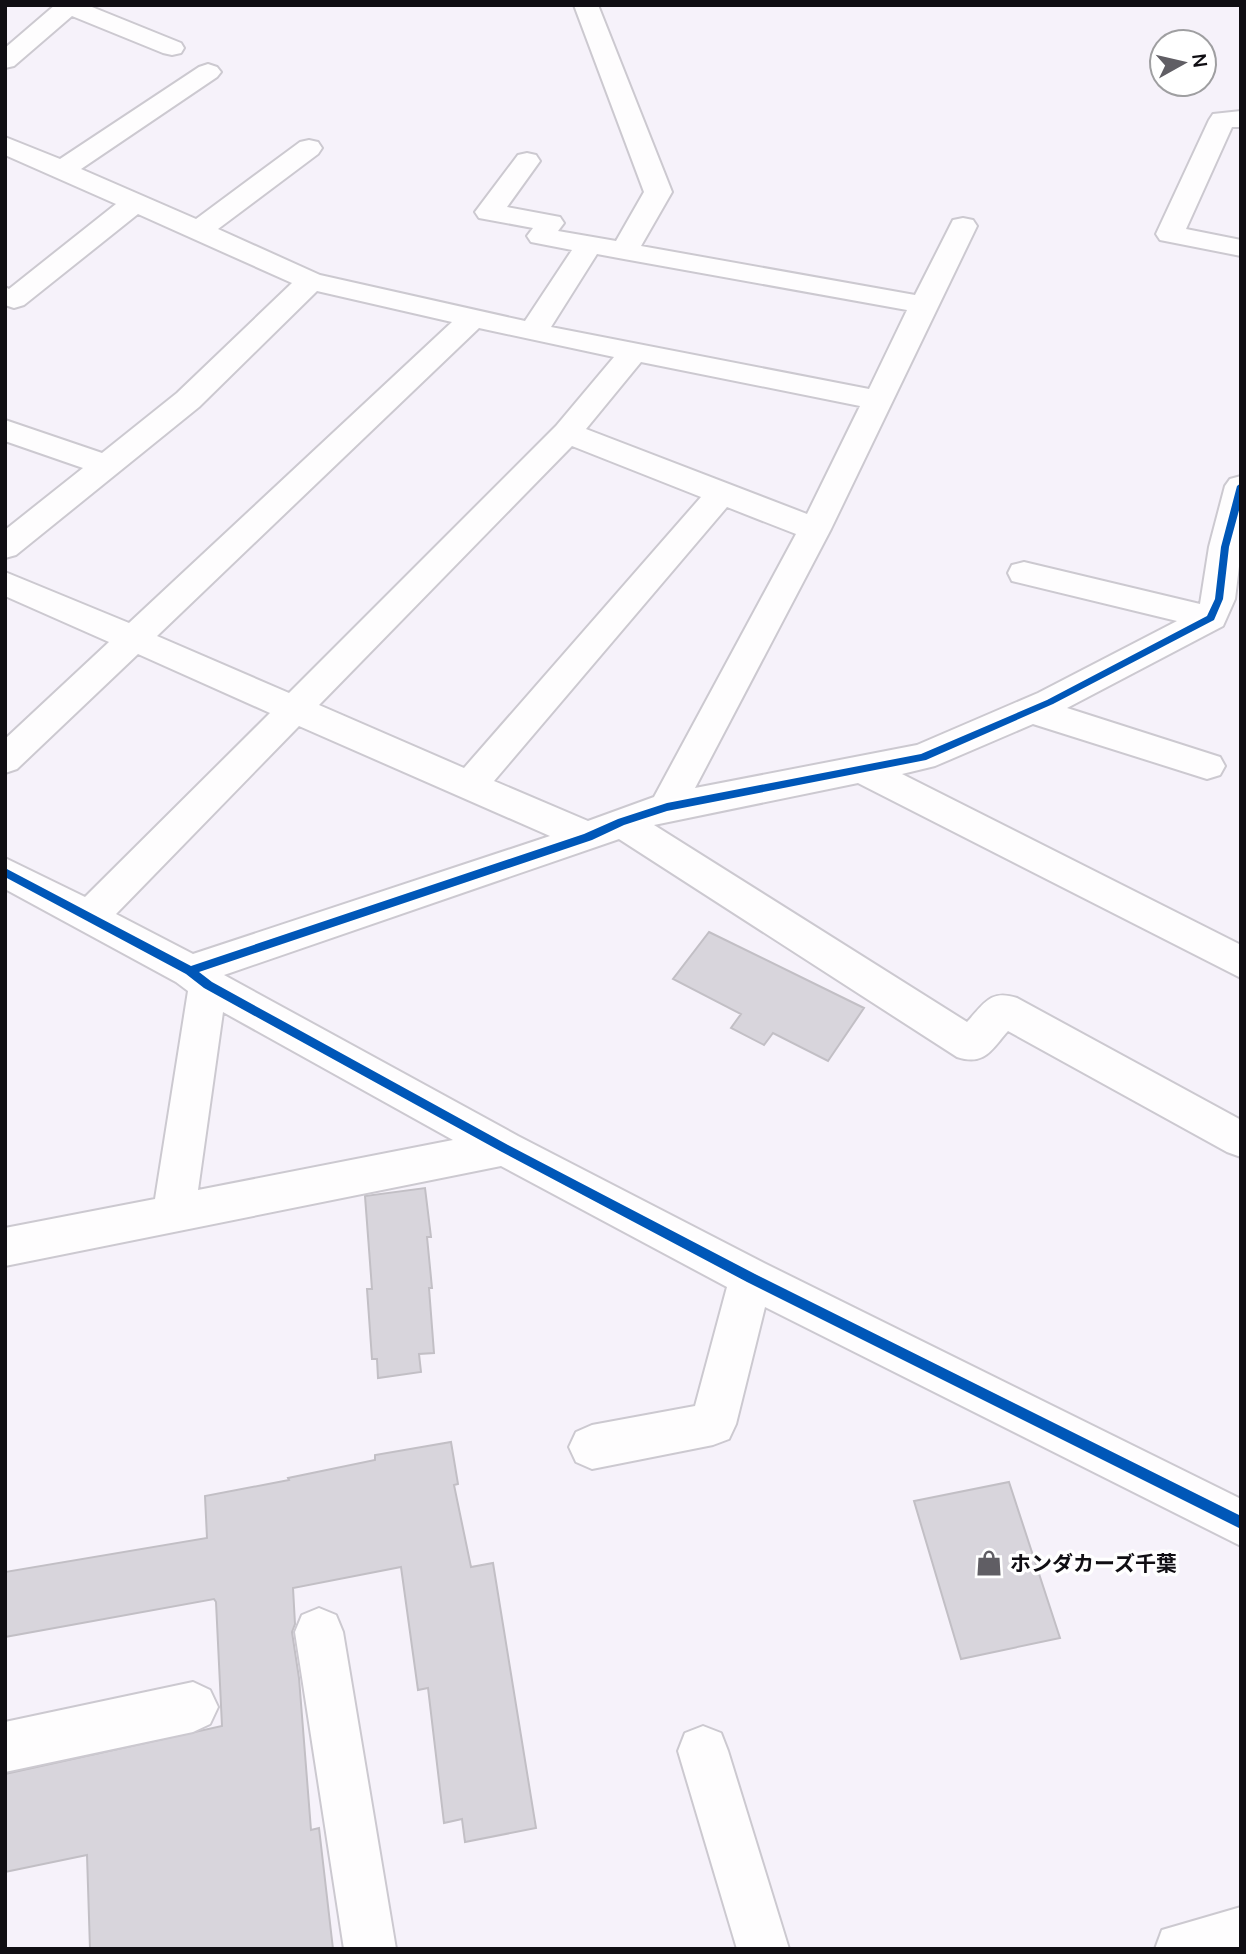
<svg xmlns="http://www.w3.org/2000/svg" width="1246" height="1954" font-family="Manrope,'Noto Sans JP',sans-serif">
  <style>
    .building { fill: #d8d5dc; stroke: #c2bfc5; stroke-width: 2 }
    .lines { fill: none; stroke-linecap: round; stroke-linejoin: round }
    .minor-casing { stroke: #ccc9d0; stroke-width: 4 }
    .major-casing { stroke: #ccc9d0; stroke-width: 4 }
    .minor { fill: #fefdfe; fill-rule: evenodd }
    .major { fill: #fefdfe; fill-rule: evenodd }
    .cycleway-casing { stroke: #fff; stroke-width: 5 }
    .cycleway { fill: #0057b8; fill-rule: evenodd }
    .labels { text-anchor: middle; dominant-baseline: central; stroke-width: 7; stroke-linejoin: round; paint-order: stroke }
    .near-poi-label { font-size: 21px; font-weight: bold; fill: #100e13; stroke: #fff; text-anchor: start }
  </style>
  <rect width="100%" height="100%" fill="#f6f2fa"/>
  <path class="building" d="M 709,932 L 864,1008 L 828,1061 L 773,1033 L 764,1045 L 731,1028 L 741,1014 L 673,979 Z
    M 425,1188 L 431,1237 L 427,1237 L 432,1288 L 429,1288 L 434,1353 L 419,1354 L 421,1372 L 378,1378 L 377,1359 L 372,1359 L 367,1289 L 372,1289 L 365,1196 Z
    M 451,1442 L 458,1484 L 454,1485 L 471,1567 L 493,1563 L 536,1828 L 465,1842 L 462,1819 L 444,1823 L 428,1688 L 418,1690 L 401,1567 L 293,1588 L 295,1624 L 292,1632 L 299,1678 L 311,1830 L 319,1828 L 333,1949 L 90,1949 L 87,1855 L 5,1872 L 5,1774 L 222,1726 L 216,1602 L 214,1599 L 5,1637 L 5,1572 L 207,1538 L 205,1496 L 289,1480 L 288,1478 L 375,1460 L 375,1455 Z
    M 1009,1482 L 1060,1638 L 961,1659 L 914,1501 Z"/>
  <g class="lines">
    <g class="minor-casing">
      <path id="minor" d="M 55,5 L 87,5 L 181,43 L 184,48 L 181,53 L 172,55 L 163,53 L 72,16 L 14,66 L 5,68 L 5,48 Z
        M 574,5 L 598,5 L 672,192 L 641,246 L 915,295 L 953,220 L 963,218 L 973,220 L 977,226 L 831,529 L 695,788 L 917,745 L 1038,693 L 1177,621 L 1012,581 L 1008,573 L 1012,565 L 1024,562 L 1200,604 L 1209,547 L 1225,486 L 1230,479 L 1241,476 L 1241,550 L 1235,599 L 1223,626 L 1067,708 L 1220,757 L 1225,766 L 1220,775 L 1207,779 L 1033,724 L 935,766 L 902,774 L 1241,945 L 1241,978 L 858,783 L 654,825 L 967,1022 C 984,1004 990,989 1017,998 L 1241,1120 L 1241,1157 L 1227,1152 L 1008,1031 C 991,1050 985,1066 957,1057 L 619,839 L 224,975 L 518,1136 L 766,1264 L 1241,1499 L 1241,1546 L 765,1307 L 736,1424 L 729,1439 L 713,1445 L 592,1469 L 576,1462 L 569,1447 L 576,1432 L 592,1425 L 695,1406 L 727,1287 L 501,1166 L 5,1266 L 5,1228 L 155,1199 L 188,991 L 176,982 L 5,889 L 5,858 L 85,897 L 270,713 L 138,654 L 17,769 L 5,773 L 5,739 L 109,642 L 5,596 L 5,572 L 129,623 L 452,322 L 317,291 L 199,407 L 16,555 L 5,558 L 5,530 L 83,468 L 5,441 L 5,420 L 102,453 L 177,393 L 292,283 L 138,214 L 24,305 L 14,308 L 5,305 L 5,287 L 9,289 L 116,204 L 5,155 L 5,137 L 60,159 L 199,67 L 208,64 L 217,67 L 221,72 L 217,77 L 81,169 L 196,219 L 300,142 L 309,140 L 318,142 L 322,148 L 318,154 L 218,229 L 320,275 L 525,321 L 572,250 L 531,242 L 527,236 L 533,228 L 479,218 L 475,212 L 518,155 L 527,153 L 536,155 L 540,161 L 507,207 L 560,217 L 564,223 L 558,231 L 616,241 L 644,192 ZM 597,254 L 624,259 L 907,310 L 869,389 L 551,327 ZM 479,328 L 614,357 L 556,426 L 289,693 L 157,636 ZM 641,362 L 860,406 L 807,514 L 586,429 ZM 572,446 L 701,497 L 464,768 L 319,705 ZM 727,507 L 796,534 L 654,797 L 588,821 L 494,781 ZM 299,726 L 550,836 L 193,954 L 116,914 ZM 223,1012 L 453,1140 L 198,1190 Z
        M 1241,111 L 1241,127 L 1232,127 L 1186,229 L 1241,240 L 1241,256 L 1160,240 L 1156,234 L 1209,120 L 1213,114 Z
        M 319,1608 L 336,1615 L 343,1632 L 396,1949 L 344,1949 L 295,1632 L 302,1615 Z
        M 193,1682 L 210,1690 L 218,1707 L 210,1724 L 193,1732 L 5,1772 L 5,1722 Z
        M 703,1726 L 721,1733 L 728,1751 L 789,1949 L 737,1949 L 678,1751 L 685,1733 Z"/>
    </g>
    <g class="major-casing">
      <path id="major" d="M 1241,1907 L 1241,1949 L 1155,1949 L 1162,1930 Z"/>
    </g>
    <use href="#minor" class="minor"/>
    <use href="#major" class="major"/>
    <g class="cycleway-casing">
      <path id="cycleway" d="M 1241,483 L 1241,503 L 1229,547 L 1223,599 L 1214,620 L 1053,704 L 926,760 L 667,811 L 624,825 L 592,840 L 199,972 L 212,982 L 508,1145 L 755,1274 L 1241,1516 L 1241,1529 L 747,1282 L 500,1151 L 204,988 L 186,974 L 5,877 L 5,868 L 191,966 L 584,834 L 618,819 L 667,803 L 921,754 L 1047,700 L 1207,616 L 1215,599 L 1221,547 L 1237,486 Z"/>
    </g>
    <use href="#cycleway" class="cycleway"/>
  </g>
  <defs>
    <g id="shop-bare" transform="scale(2.1)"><path d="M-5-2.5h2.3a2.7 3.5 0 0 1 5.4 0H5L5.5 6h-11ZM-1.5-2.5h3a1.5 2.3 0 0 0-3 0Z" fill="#605e64" stroke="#fff" stroke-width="2.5" paint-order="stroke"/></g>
  </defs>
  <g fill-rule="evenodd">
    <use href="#shop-bare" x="989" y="1563"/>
  </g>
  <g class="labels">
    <g class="near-poi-label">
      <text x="1010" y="1563">ホンダカーズ千葉</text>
    </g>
  </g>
  <rect width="1246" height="1954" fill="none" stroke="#100e13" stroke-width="14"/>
  <g transform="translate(1183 63) rotate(82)"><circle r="33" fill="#ffffff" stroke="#9f9fa1" stroke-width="2"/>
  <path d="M0-5L12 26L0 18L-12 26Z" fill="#605e64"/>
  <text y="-10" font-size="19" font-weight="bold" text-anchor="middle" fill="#100e13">N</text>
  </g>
</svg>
